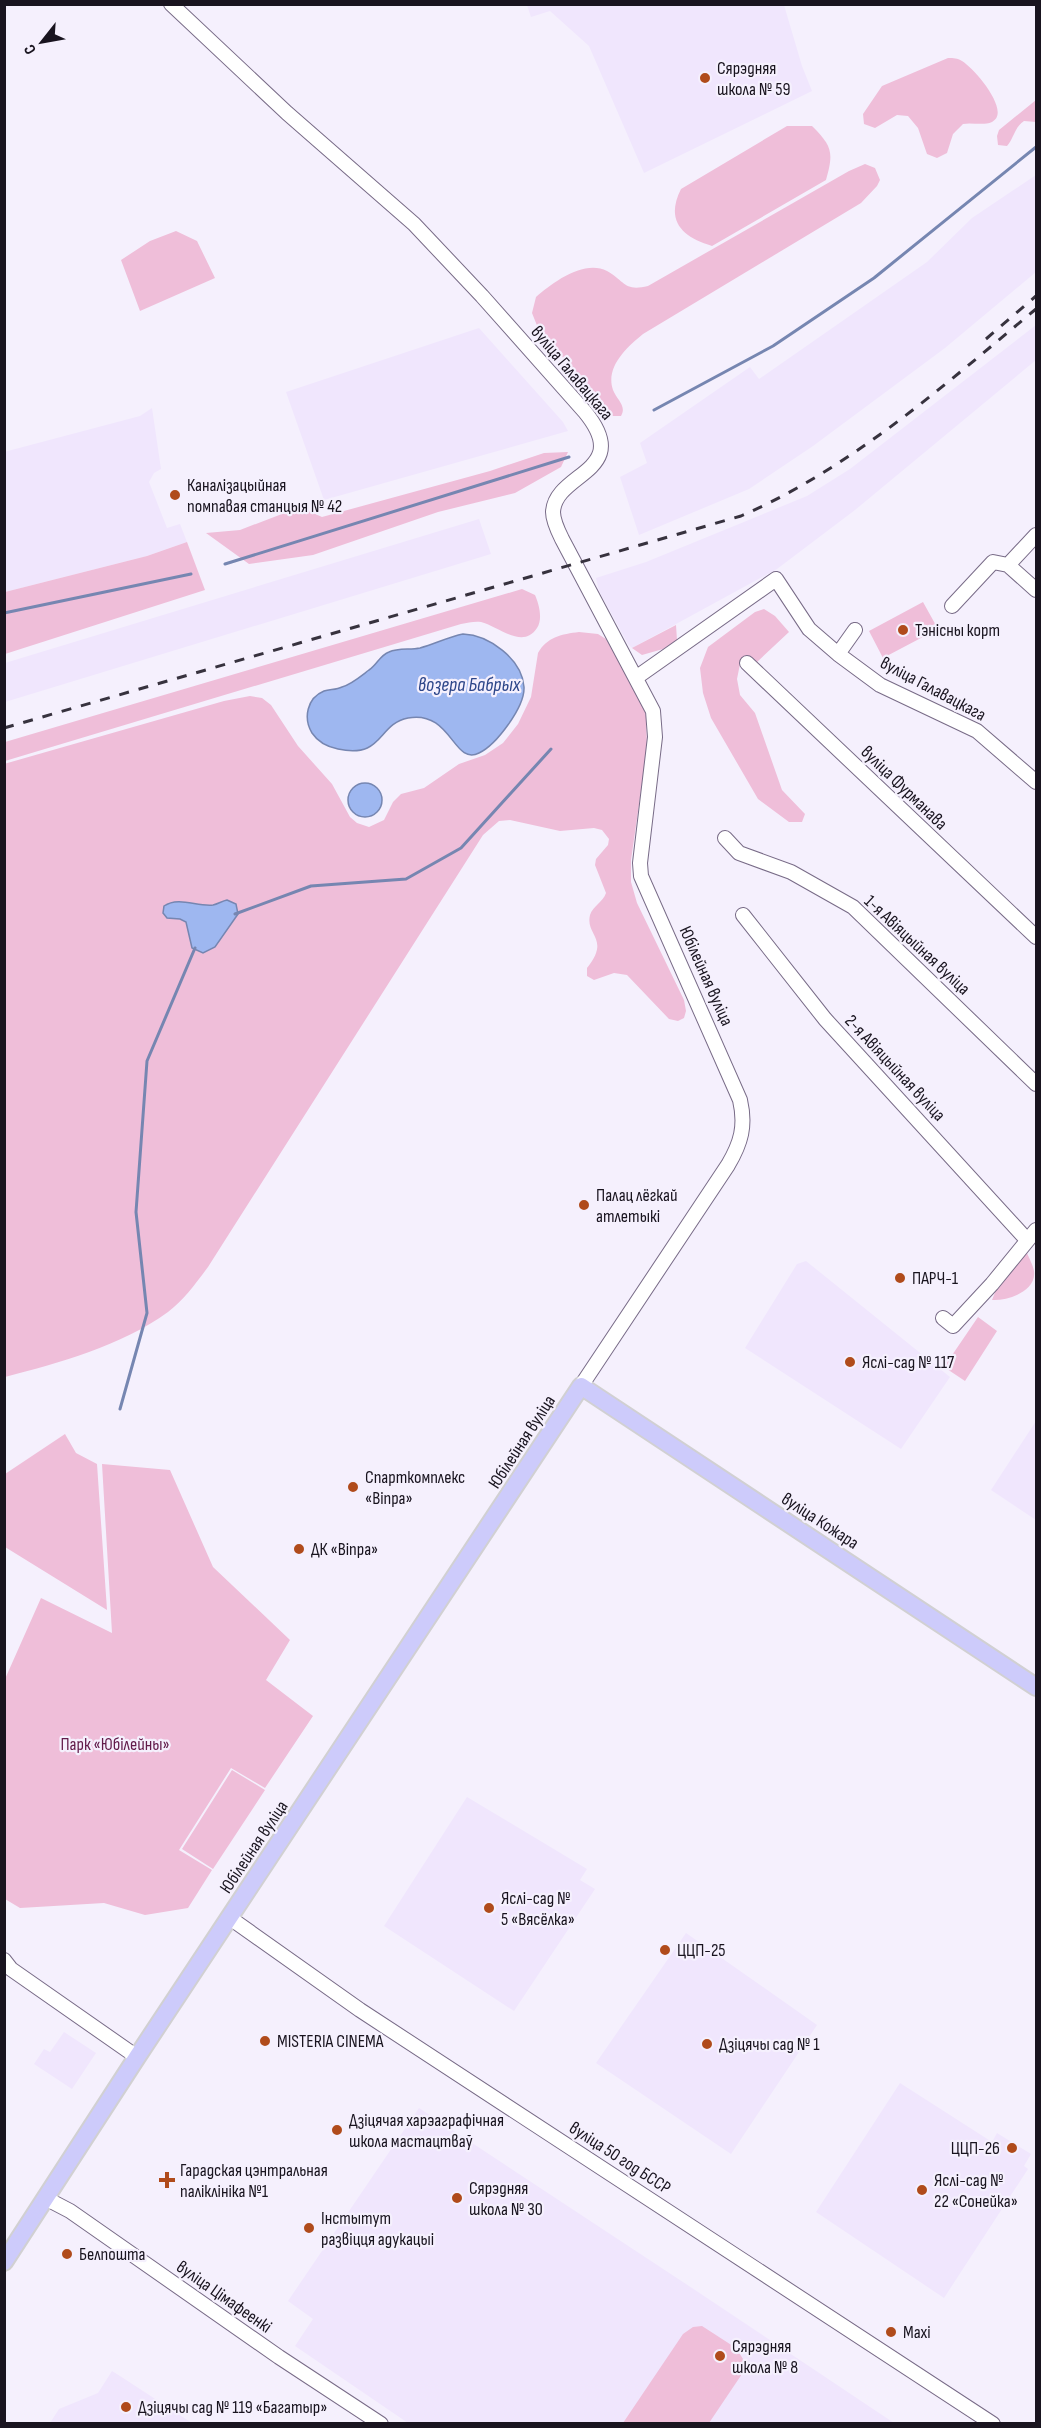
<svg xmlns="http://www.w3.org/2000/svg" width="1041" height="2428" font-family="'Sofia Sans Condensed',sans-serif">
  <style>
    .built { fill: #f0e6fd }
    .green { fill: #efbed9 }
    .water { fill: #9eb7f0; stroke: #7686b1; stroke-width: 1.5 }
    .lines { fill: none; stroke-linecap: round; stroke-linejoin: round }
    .stream { stroke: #7686b1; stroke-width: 3 }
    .minor-casing { stroke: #786b87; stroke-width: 16 }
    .major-casing { stroke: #d1d0d2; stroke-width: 20 }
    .minor { stroke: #fff; stroke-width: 14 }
    .major { stroke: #cdcbfb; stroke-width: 16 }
    .rail { stroke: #37323e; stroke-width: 3; stroke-dasharray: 10 10; stroke-linecap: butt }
    .poi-dot { fill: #b04b1b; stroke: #f5f0fd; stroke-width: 2 }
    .labels { text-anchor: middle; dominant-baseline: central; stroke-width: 4.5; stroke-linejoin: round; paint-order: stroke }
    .poi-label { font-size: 18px; fill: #19141f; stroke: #f5f0fd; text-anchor: start }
    .street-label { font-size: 18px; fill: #19141f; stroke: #f5f0fd }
    .park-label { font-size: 18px; fill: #621b4a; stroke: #f5f0fd }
    .water-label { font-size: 20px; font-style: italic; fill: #2c4589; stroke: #f5f0fd }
  </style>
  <rect width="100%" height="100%" fill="#f5f0fd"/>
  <path class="built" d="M 527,5 L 784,5 L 802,66 L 812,91 L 644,173 L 589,46 L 550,11 L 531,17 Z
    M 1036,175 L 1036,272 L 945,348 L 813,446 L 749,489 L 639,535 L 620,477 L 647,463 L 640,443 L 750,367 L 759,379 L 927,262 L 972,218 Z
    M 1036,325 L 1036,360 L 855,510 L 777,569 L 632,648 L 628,644 L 599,591 L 596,578 L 646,562 L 807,496 L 850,469 Z
    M 479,328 L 563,422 L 568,431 L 324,500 L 286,392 Z
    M 152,408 L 161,469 L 154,473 L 149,482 L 167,528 L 180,524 L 187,542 L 147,556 L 5,592 L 4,452 L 140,416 Z
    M 479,519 L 491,554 L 5,702 L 5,663 Z
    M 806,1261 L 950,1377 L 901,1449 L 745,1348 L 797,1264 Z
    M 1036,1421 L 1036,1520 L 991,1490 Z
    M 467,1797 L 587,1869 L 580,1880 L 595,1889 L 514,2011 L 384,1926 Z
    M 686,1933 L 817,2025 L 731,2154 L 596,2063 Z
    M 64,2032 L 96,2053 L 72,2089 L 34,2064 L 44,2049 L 50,2052 Z
    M 900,2083 L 992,2142 L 997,2133 L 1031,2154 L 1024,2166 L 1028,2169 L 944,2298 L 816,2212 Z
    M 419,2108 L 692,2288 L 894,2423 L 408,2423 L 295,2346 L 313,2319 L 288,2301 Z
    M 112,2371 L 120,2376 L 192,2423 L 50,2423 L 59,2409 L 98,2393 Z"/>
  <path class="green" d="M 948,58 C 954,58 957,58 962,61 C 974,68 1012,112 992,122 C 983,126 972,122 963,124 L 953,134 L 947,153 L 937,158 L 927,154 L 918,128 L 908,116 L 897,115 L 875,128 L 864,124 L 863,114 L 882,86 Z
    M 1036,100 L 1036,122 L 1024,121 C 1014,128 1014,138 1007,146 L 998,145 L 997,136 L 999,130 Z
    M 787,126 L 812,126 C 832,146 834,152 826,180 L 712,246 C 682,237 665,221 681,189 Z
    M 865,164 L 875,168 L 880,180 L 877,186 L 861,203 L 643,334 C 627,347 605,367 613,390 C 617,400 627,406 621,416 L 613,416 L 607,410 L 538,328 L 532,313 L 536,297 C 552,283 584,259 607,271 C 625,281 624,292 648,286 L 849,171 Z
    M 176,231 L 197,241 L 215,278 L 140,311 L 121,260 L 150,241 Z
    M 568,452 L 561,467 L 515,493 L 438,512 L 313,555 L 249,564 L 206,533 L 240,530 L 300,507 L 322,517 L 490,471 L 544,453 Z
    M 187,542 L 205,590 L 5,654 L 5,592 L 147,556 Z
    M 522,589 L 535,595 C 539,604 543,619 537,628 C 523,650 498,626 481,622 C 474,621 468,623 461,624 L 5,761 L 5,742 Z
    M 923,602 L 938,629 L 883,658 L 869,631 Z
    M 764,609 L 775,616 L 789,632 L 756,663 L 749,657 L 740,664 L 737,679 L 740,695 L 755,713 L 782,790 L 805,814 L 802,822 L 789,822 L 758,799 L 711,718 L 703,693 L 700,668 L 708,647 L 755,612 Z
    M 676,625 L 677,640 L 663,649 L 642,655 L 632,648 Z
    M 579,632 L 598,634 L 606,639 L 642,702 L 646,716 L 647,749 L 631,860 L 631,882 L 637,903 L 684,1000 L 686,1011 L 684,1018 L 678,1021 L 669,1019 L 627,975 L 614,973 L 594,980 L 587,976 L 587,968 C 611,938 585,936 590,915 C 593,906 603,902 606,893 L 595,865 L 596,859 L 608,845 L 609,839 L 602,830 L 594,828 L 560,831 L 510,820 L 499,821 L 483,835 L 208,1267 C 196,1283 184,1300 168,1312 C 121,1346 59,1363 5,1377 L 4,764 L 224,701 L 250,696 L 262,698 L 271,705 L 298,746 L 332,784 L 350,817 L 357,823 L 369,827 L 384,820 L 393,802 L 401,794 L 424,788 L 459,764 L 485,755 L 503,743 L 518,724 L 531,697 L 538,653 C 547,637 562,634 579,632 Z
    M 1027,1253 C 1029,1258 1033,1265 1034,1271 C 1037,1291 1008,1301 992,1300 L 998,1285 Z
    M 978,1317 L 997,1331 L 965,1381 L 944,1367 Z
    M 65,1434 L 76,1453 L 97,1464 L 107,1610 L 5,1547 L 5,1474 Z
    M 102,1464 L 170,1470 L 213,1567 L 290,1640 L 266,1680 L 313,1716 L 265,1788 L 231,1768 L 179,1850 L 212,1870 L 188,1908 L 145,1915 L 104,1903 L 20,1908 L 5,1899 L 5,1679 L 41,1598 L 112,1633 Z
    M 232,1770 L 265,1790 L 213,1869 L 182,1849 Z
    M 702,2326 L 736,2348 L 743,2359 L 744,2371 L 709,2423 L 623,2423 L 683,2334 L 693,2327 Z"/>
  <path class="water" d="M 463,634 C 489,635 522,659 524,687 C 525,707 496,745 479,753 C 453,766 452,710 408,718 C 377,724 384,759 338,749 C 328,747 318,742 312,733 C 303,718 307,698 324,691 C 330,689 336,690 342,687 C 352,684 361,676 369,670 C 377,665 380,655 389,652 C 398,648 410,650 420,648 C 435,644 448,637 463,634 Z
    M348 800a17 17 0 1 1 34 0a17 17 0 1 1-34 0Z
    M 227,900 L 236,904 L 238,914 L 215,947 L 203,953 L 192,948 L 186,922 L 180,919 L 167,918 L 163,913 L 164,906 C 179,896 197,907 213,905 C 218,904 222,901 227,900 Z"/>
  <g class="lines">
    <path class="stream" d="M 654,410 L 773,346 L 874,278 L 1036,147
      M 225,564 L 569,457
      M 4,613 L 191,574
      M 235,914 L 311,886 L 406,879 L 461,848 L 551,749
      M 120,1409 L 147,1313 L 136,1212 L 147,1061 L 195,948"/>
    <g class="minor-casing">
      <path id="minor" d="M 171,4 L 287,113 L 414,224 L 482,296 L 585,412 C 634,472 555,472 553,512 C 553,521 558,531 562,539 L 653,711 L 655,737 L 640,863 L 641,876 L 740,1100 C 746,1126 741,1143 728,1165 L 581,1386
        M 1008,565 L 1036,535
        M 952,606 L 993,562 L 1008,565 L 1036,590
        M 838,654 L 855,630
        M 747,663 L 1036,937
        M 637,677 L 776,579 L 809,629 L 838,654 L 880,685 L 977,731 L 1036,782
        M 725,838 L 739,853 L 791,872 L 853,907 L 1036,1084
        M 743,915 L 825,1019 L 1027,1240
        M 943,1318 L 953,1326 L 992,1284 L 1036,1230
        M 230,1918 L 360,2010 L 993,2424
        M 4,1960 L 11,1969 L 137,2057
        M 47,2199 L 70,2211 L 279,2357 L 381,2424"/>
    </g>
    <g class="major-casing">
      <path id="major" d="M 4,2262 L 137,2057 L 581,1386 L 1036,1687"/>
    </g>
    <use href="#minor" class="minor"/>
    <use href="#major" class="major"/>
    <path class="rail" d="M 986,339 L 1036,296
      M 4,728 L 741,516 C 853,467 943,386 1036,309"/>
  </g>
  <g class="poi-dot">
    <circle cx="705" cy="78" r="6"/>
    <circle cx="175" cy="495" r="6"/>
    <circle cx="903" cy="630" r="6"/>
    <circle cx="584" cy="1205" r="6"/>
    <circle cx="900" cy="1278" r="6"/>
    <circle cx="850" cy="1362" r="6"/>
    <circle cx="353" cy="1487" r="6"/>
    <circle cx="299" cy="1549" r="6"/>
    <circle cx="489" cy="1908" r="6"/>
    <circle cx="665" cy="1950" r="6"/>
    <circle cx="265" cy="2041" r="6"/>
    <circle cx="707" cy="2044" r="6"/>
    <circle cx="337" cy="2130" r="6"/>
    <circle cx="1012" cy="2148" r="6"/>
    <path d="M164 2171h6v6h6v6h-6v6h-6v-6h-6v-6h6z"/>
    <circle cx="922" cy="2190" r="6"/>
    <circle cx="457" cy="2198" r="6"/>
    <circle cx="309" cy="2228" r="6"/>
    <circle cx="67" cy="2254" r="6"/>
    <circle cx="891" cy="2332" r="6"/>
    <circle cx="720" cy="2356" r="6"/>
    <circle cx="126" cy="2407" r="6"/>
  </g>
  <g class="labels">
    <g class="poi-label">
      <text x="717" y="68">Сярэдняя<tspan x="717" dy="21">школа № 59</tspan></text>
      <text x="187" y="485">Каналізацыйная<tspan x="187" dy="21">помпавая станцыя № 42</tspan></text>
      <text x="915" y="630">Тэнісны корт</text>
      <text x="596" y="1195">Палац лёгкай<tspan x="596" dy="21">атлетыкі</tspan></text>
      <text x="912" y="1278">ПАРЧ-1</text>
      <text x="862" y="1362">Яслі-сад № 117</text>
      <text x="365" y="1477">Спарткомплекс<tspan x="365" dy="21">«Віпра»</tspan></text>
      <text x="311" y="1549">ДК «Віпра»</text>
      <text x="501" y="1898">Яслі-сад №<tspan x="501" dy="21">5 «Вясёлка»</tspan></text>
      <text x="677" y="1950">ЦЦП-25</text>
      <text x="277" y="2041">MISTERIA CINEMA</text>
      <text x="719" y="2044">Дзіцячы сад № 1</text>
      <text x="349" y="2120">Дзіцячая харэаграфічная<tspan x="349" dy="21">школа мастацтваў</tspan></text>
      <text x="1000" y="2148" text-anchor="end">ЦЦП-26</text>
      <text x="180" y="2170">Гарадская цэнтральная<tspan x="180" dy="21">паліклініка №1</tspan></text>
      <text x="934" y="2180">Яслі-сад №<tspan x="934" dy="21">22 «Сонейка»</tspan></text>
      <text x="469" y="2188">Сярэдняя<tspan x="469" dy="21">школа № 30</tspan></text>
      <text x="321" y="2218">Інстытут<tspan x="321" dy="21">развіцця адукацыі</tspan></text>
      <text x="79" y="2254">Белпошта</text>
      <text x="903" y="2332">Maxi</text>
      <text x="732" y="2346">Сярэдняя<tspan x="732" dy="21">школа № 8</tspan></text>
      <text x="138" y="2407">Дзіцячы сад № 119 «Багатыр»</text>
    </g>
    <g class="street-label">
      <text transform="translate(572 373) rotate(50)">вуліца Галавацкага</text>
      <text transform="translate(933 689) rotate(28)">вуліца Галавацкага</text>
      <text transform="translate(904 788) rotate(44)">вуліца Фурманава</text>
      <text transform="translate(917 945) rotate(43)">1-я Авіяцыйная вуліца</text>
      <text transform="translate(706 976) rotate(66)">Юбілейная вуліца</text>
      <text transform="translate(895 1068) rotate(47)">2-я Авіяцыйная вуліца</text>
      <text transform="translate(522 1442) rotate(-57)">Юбілейная вуліца</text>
      <text transform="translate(820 1521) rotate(33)">вуліца Кожара</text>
      <text transform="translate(254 1847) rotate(-56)">Юбілейная вуліца</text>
      <text transform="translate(620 2158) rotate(33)">вуліца 50 год БССР</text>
      <text transform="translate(224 2297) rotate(35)">вуліца Цімафеенкі</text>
    </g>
    <g class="park-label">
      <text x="115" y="1744">Парк «Юбілейны»</text>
    </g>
    <g class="water-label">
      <text x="469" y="685">возера Бабрых</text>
    </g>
  </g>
  <rect width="1041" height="2428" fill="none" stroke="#19141f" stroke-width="12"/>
  <g transform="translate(42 42) rotate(239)" stroke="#f5f0fd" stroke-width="4.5" paint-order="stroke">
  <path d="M0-4.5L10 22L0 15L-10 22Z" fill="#19141f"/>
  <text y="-9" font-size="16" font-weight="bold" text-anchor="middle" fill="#19141f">С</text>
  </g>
</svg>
